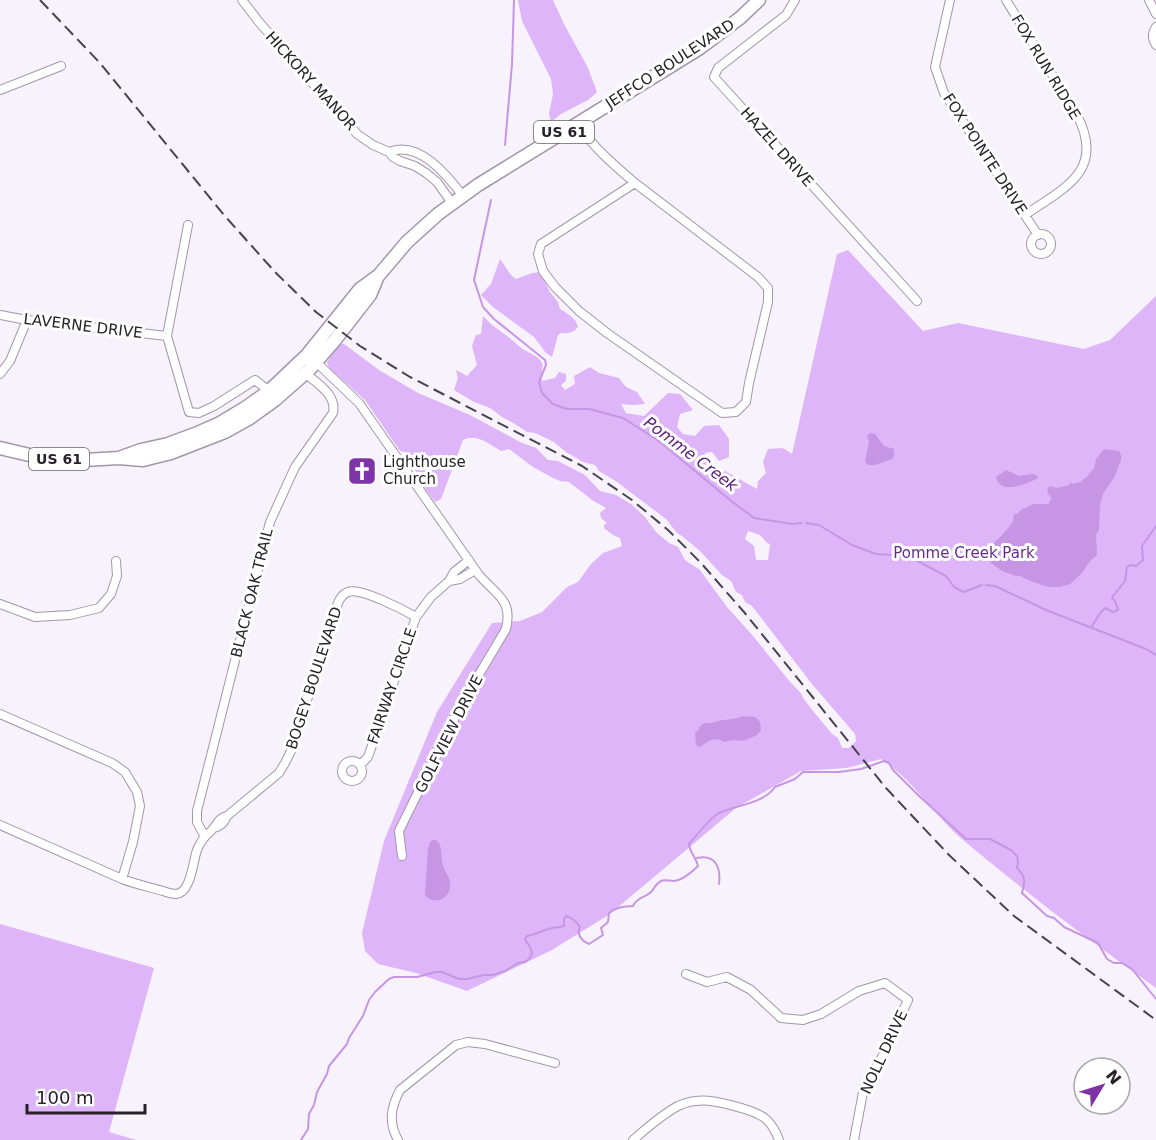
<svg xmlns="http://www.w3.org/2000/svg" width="1156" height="1140" font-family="'DejaVu Sans',sans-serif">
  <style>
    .green { fill: #ddb5f8; fill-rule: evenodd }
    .water { fill: #c696e5 }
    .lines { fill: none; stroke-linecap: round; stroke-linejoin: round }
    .stream { stroke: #c696e5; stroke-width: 2 }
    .minor-casing { stroke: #a395ac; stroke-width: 10 }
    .primary-casing { stroke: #a395ac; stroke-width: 15 }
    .minor { stroke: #fff; stroke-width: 8 }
    .primary { stroke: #fff; stroke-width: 12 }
    .rail { stroke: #48424b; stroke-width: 2; stroke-dasharray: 12 6; stroke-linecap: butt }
    .labels { text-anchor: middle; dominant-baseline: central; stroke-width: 6; stroke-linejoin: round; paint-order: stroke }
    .shield { fill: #fff; stroke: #68646a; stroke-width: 1.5 }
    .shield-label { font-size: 14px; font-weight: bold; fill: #27212a }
    .street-label { font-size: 15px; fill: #27212a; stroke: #fff }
    .poi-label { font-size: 15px; fill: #27212a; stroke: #fff; text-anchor: start }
    .park-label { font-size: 15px; fill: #672b87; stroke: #fff }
    .water-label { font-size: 16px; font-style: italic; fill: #591c78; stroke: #fff }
  </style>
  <rect width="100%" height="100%" fill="#f8f2fc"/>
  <path class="green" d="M 518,0 L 553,0 L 564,24 L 588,68 L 597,92 L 588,100 L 561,114 L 551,122 L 549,114 L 553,94 L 551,79 L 522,21 Z
    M 848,250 L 923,331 L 958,323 L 1084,349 L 1110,340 L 1156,296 L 1156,988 C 1090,941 1025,892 963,840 C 934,815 914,781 881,759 L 847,768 L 801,771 L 736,808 L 610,914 L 552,950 L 467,991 L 416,973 L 378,964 L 365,951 L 362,933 L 384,841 L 437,712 L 492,623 L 520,621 L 542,612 L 567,587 L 578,582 L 591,564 L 603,553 L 622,546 L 620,538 L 613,535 L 604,528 L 604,525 L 607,523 L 601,518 L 600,513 L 606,508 L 592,500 L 569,482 L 560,481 L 551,477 L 533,467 L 509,449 L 501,451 C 489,444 476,433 463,440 L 441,499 L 435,502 L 422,484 L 426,478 C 416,475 408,462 405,452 L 400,451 L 365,400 L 329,368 L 327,362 L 337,347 L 340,343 L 344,344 L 379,370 L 418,393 L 470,415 L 520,442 L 536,448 L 548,460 L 558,461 L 585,475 L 600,491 L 616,495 L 631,504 L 645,517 L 656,532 L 669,543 L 678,547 L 685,560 L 700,570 L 727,607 L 753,636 L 791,683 L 801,693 L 803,698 L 813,711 L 832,734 L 838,738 L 842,748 L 849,748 L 856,741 L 855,734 L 812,684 L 752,606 L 745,602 L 742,595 L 736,592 L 731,581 L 722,575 L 700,551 L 682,536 L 677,533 L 666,519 L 617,482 L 599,471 L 595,465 L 583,462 L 566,452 L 554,442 L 535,433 L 527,432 L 515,424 L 502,417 L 490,408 L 474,402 L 454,390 L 458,378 L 456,370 L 467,376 L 477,365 L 472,346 L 476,335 L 481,334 L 483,316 C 493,327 501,331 512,340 C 516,343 519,347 523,349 C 529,353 539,356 542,363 C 544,368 540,375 542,381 L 555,378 L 559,372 L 566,374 L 566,381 L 561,385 L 565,390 L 575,384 L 574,376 L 590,367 L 599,373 L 619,378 L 626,387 L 637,392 L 645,404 L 633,405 L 621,404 L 626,413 L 644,416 L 668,393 L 680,394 L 693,410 L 680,414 L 677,427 L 683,434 L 695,436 L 704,426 L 719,425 L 729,439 L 729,457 L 719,461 L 712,452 L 705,453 C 707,463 715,465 717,474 L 725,471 L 757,489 L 758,481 L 766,473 L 763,462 L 768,449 L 783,448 L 792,454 L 837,254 ZM 748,531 L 760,535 L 767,543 L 770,544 L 768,560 L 756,560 L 754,546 L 745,539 Z
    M 500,259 L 511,275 L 516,279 L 532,273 L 540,272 L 550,292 L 558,302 L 560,309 C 568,314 576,318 578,327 C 573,333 568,334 561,333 L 558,335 L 552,357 L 546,353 L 534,337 L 493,307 L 481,295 L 491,284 Z
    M 0,924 L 154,968 L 109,1132 L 136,1140 L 0,1140 Z"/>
  <path class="water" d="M 870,433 L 875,434 L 884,446 L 894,449 L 894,456 L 892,459 L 875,465 L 868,465 L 865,461 L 869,442 L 867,436 Z
    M 1104,449 L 1119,451 L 1121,455 L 1121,460 L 1115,476 L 1103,494 L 1100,506 L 1099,530 L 1096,535 L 1097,554 L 1096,556 L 1090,561 L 1082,573 L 1070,584 L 1060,587 L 1048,587 L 1033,582 L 1020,576 L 1016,576 L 1002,571 L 991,563 L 989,558 L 989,552 L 992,545 L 1004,533 L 1013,522 L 1014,514 L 1017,514 L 1023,508 L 1025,508 L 1033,504 L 1049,504 L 1050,500 L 1052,500 L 1047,491 L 1049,486 L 1058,488 L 1069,485 L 1071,482 L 1072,484 L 1081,482 L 1082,480 C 1088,478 1089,472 1094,469 L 1096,459 Z
    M 1006,470 L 1019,476 L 1032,474 L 1036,475 L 1038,478 C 1030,483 1009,491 1001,485 C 998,483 997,480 996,477 Z
    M 743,716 L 755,717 L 760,722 L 761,730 L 757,735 L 744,741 L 733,740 L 724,742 C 715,736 708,741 700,747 L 696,745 L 695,732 L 699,730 L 699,727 L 704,723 C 713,724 715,721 723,720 C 731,719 736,719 743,716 Z
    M 433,840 L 436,840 C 444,846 440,857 443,866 C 445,872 450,877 450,884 C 451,898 435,907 425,895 L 428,849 L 430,842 Z"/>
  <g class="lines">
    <path class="stream" d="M 505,145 L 512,64 L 514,0
      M 491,200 L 474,280 L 483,307 L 494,319 L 545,360 L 546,365 L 539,382 L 542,393 L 553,404 L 567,409 L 589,409 L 623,418 L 659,441 L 730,500 L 754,518 L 792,524 L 801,523
      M 806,523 L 819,525 L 852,545 L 876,554 L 908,556 L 946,576 L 954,587 L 964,592 L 982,585
      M 986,585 L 995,586 L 1046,610 L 1146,649 L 1156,655
      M 1092,626 L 1101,612 L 1105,608 L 1113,612 L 1118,610 L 1115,601 L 1112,598 L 1113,596 L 1125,581 L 1127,567 L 1131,565 L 1136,566 L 1143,560 L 1142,546 L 1156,526
      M 697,858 C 716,854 721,868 719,884
      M 301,1140 L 308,1129 L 309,1114 L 314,1105 L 317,1092 L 327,1074 L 329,1066 L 347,1044 L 349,1038 L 363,1016 L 369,1000 L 375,992 L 389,979 L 394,977 L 417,977 L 436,972 L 442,972 L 459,979 L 467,979 L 484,975 L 493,975 L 505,971 L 518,963 L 525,962 L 529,959 L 532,954 L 531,949 L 525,939 L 527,936 C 535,935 540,931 548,929 C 554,927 558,928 564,926 L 564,919 L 566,916 C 573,918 577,922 580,927 C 576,935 582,941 589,944 L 603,935 L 601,928 L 608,922 L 609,913 C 616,907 625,906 633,906 C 637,897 645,898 651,892 C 655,888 655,884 661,881 C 665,879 669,881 674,881 C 683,880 692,872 698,866 C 696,857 690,853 689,844 C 696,836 710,818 719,813 C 736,805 763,804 775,787 L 795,779 L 803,772 L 839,772 L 861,769 L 884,761 L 889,763 L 893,770 L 917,794 L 966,839 L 990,839 L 1011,850 L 1017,856 L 1018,861 L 1017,868 C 1026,877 1025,882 1022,893 L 1047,916 L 1054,918 L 1064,927 L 1098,943 L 1107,959 L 1114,963 L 1122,963 L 1132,969 L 1156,999"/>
    <g class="minor-casing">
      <path id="minor" d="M 242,0 L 259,22 L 357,134 L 373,145 L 389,152 L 393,157 L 400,161 L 415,166 L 426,173 L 437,182 L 452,203
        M 795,0 L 786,15 L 718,68 L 714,77 L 917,301
        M 950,0 L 935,67 L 944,93 L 1038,235
        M 1006,0 L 1077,115 C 1106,171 1064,188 1025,215
        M 1149,0 L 1156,14
        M 1156,27 C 1152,33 1152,39 1156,45
        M 0,90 L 61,66
        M 577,124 C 593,147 614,165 635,183
        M 389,152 C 419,140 447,175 463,196
        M 635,183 L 758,277 L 768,288 L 768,302 L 749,383 L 746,402 L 736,412 L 722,413 L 607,333 L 579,311 L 555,287 L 543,271 L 538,254 L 541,244 Z
        M 188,225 L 167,336 L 189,412 L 199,413 L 214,406 L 255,380 L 269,391
        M1031 244a10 10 0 1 1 20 0a10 10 0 1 1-20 0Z
        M 0,315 L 27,320 L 167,336
        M 316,362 L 359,403 L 479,575 C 496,595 513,599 506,629 L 461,705 L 399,831 L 402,856
        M 0,374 L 10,361 L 27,320
        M 449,581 L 460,579 L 475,570
        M 0,604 L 35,617 L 70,615 L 99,608 L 111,594 L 117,576 L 116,561
        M 0,714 L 112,763 L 125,772 L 137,792 L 140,806 L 133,842 L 122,879
        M342 771a10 10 0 1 1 20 0a10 10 0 1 1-20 0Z
        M 360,765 L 368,757 L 416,617 L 431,597 L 449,581 L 454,572 L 469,560
        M 0,825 L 122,879 C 135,884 149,887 163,891 C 166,892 172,894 176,894 C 191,893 193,861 197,850 C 200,842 205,836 211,831 C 217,825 218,818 227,816
        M 214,828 C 221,826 224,823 227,816 L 279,773 L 285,763 L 291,751 L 335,611 C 338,603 340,595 348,592 C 360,587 404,610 416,617
        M 205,837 L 197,822 L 197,811 L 270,522 L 295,467 L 333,413 C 337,395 318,384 305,373
        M 686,974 L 707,982 L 727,977 L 751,990 L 781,1018 L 803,1020 L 821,1014 L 859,991 L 885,983 L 908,1000 L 882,1057 L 864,1087 L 854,1140
        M 398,1140 C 388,1122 391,1107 400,1090 L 456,1045 L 468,1042 L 485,1044 L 555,1063
        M 633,1140 C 647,1128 661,1115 678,1106 C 683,1104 690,1101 696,1101 C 710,1098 757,1110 767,1120 C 773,1126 776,1132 779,1140"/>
    </g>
    <g class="primary-casing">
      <path id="primary" d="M 0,448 L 38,457 L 62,460 L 84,460 L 119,458 L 143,460 L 171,453 L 225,432 L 250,418 L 275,400 L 309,370 L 335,340 L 370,295 L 378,276
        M 119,458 L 141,450 L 168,444 L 195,434 L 220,423 L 245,408 L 269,391 L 307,355 L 360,289 L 379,275 L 407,242 L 438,214 L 478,185 L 700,48 L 740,18 L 759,0"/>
    </g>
    <use href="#minor" class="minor"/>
    <use href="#primary" class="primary"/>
    <path class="rail" d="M 40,0 L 100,63 L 224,215 L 275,272 L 316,312 L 360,346 L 410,377 L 582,466 L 632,500 L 668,530 L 701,563 L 744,612 L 886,788 L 949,855 L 1014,916 L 1156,1020"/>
  </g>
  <defs>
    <g id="church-square" transform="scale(1.5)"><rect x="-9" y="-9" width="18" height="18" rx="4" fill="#7e34a6" stroke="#fff"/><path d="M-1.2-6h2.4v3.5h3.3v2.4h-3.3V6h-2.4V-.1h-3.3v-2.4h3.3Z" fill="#fff"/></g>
  </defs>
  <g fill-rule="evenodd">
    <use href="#church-square" x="362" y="471"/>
  </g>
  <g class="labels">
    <g class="shield">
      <rect x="534" y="121" width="60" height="22" rx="4.5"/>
      <rect x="29" y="448" width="60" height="22" rx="4.5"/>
    </g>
    <g class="shield-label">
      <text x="564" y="132">US 61</text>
      <text x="59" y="459">US 61</text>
    </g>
    <g class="street-label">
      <text transform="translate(670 64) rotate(-33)">JEFFCO BOULEVARD</text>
      <text transform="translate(1046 67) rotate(59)">FOX RUN RIDGE</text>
      <text transform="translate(311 81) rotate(48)">HICKORY MANOR</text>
      <text transform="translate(777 147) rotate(48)">HAZEL DRIVE</text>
      <text transform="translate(985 154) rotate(57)">FOX POINTE DRIVE</text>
      <text transform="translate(83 326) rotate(7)">LAVERNE DRIVE</text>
      <text transform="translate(252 593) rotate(-76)">BLACK OAK TRAIL</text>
      <text transform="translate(314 678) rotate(-72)">BOGEY BOULEVARD</text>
      <text transform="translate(392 686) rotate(-71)">FAIRWAY CIRCLE</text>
      <text transform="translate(449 734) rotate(-63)">GOLFVIEW DRIVE</text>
      <text transform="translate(884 1052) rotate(-65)">NOLL DRIVE</text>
    </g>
    <g class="poi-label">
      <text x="383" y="462">Lighthouse<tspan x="383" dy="17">Church</tspan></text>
    </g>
    <g class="park-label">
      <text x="964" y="553">Pomme Creek Park</text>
    </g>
    <g class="water-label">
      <text transform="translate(691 454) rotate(37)">Pomme Creek</text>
    </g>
  </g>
  <g transform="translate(1102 1086) rotate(52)"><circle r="28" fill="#ffffff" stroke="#a9a6aa" stroke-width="1.5"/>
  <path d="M0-4.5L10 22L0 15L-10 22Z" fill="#7e34a6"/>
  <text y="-9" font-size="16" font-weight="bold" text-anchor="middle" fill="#27212a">N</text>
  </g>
  <path d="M27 1104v9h118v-9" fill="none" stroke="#27212a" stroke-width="3"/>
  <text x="36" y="1104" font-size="18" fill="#27212a" stroke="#ffffff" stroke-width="4.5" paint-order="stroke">100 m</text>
</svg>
